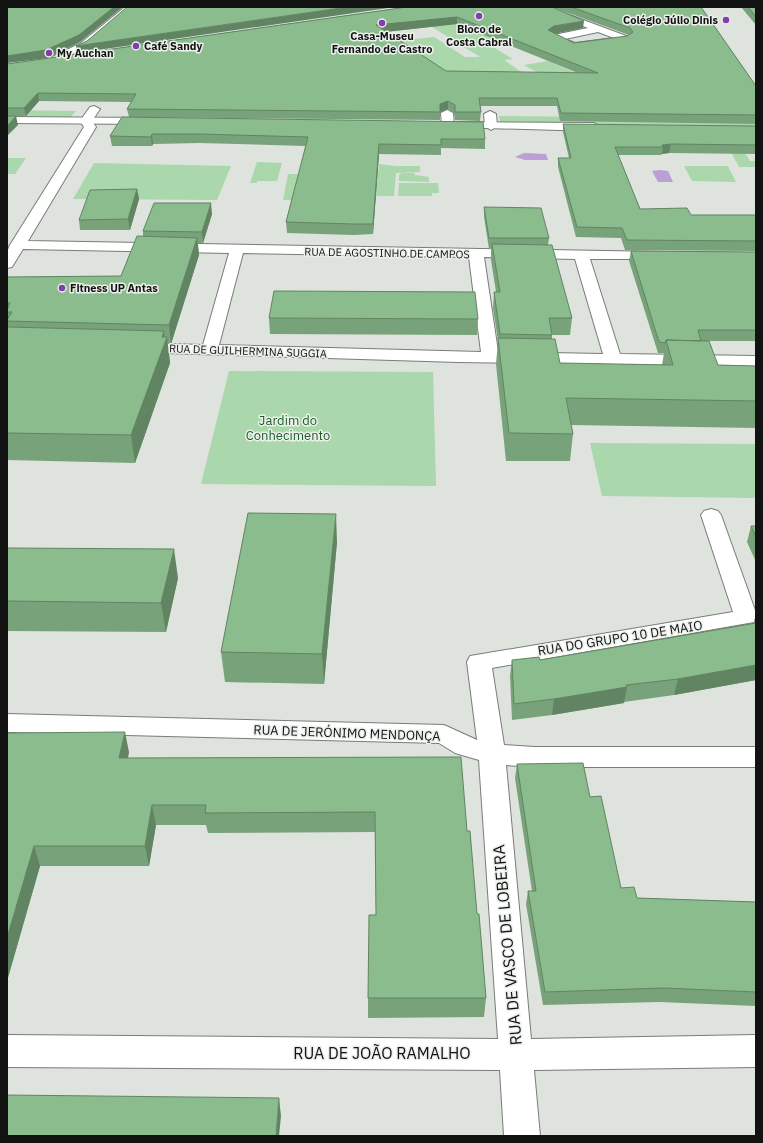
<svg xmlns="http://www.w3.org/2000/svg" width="763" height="1143" font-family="'IBM Plex Sans',sans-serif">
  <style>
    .green { fill: #aad7ab }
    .water { fill: #bc9fd6 }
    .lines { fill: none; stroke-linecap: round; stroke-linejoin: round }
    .minor-casing { stroke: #797c79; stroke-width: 2 }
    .major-casing { stroke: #797c79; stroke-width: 2 }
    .minor { fill: #fff; fill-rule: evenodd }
    .major { fill: #fff; fill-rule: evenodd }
    .wall { fill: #78a279; fill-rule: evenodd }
    .shaded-wall { fill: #618463 }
    .building { fill: #8bbc8d; stroke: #618463; fill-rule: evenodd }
    .poi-dot { fill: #803cb0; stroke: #ecf0ec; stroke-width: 1.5 }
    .labels { text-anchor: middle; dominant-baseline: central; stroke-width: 3; stroke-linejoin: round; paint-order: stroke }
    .far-poi-label { font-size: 11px; font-weight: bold; fill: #111211; stroke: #ecf0ec; text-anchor: start }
    .far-street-label { font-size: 11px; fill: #111211; stroke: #ecf0ec }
    .park-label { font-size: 13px; fill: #1b5f25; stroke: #ecf0ec }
    .street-label { font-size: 13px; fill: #111211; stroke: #ecf0ec }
    .near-street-label { font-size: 16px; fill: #111211; stroke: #ecf0ec }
  </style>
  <rect width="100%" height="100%" fill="#dee3de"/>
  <path class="green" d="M 450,23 L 579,26 L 483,41 L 513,59 L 504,60 L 527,76 L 444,79 L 390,42 L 434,37 L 465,57 L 480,57 L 429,25 Z
    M 548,61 L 588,78 L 547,78 L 524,65 Z
    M 7,110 L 76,111 L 71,117 L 7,116 Z
    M 499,116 L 756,119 L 756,126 L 500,123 Z
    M 730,150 L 744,151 L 750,161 L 756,161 L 756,167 L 739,167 Z
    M 7,158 L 26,158 L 15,174 L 7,174 Z
    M 257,162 L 282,163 L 277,181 L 257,181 L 257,183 L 250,183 Z
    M 94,163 L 231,166 L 217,200 L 73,199 Z
    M 379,164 L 396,166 L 420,166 L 420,172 L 396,173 L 394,196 L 376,196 Z
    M 684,166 L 728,166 L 736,182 L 692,181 Z
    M 402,173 L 415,173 L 414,175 L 429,177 L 429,182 L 399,181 L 399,175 Z
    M 288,174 L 329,174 L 325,201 L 283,200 Z
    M 399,183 L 438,183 L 439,193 L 432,193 L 432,196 L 398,196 Z
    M 229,371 L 433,372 L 436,486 L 201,484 Z
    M 590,443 L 756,444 L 756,498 L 602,496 Z"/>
  <path class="water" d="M 524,153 L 546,154 L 548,160 L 525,160 L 515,157 Z
    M 660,170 L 668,171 L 673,182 L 658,182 L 652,171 Z"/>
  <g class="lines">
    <g class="minor-casing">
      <path id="minor" d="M 125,7 L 134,7 L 87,47 L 51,64 L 47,65 L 42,62 L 81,43 Z
        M 536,7 L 548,7 L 629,37 L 631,39 L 626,42 L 574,49 L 549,38 L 554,35 L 588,28 ZM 598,32 L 614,38 L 575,43 L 565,39 Z
        M 94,106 L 100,109 L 92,121 L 96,127 L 28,241 L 661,252 L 666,253 L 668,256 L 666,259 L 590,259 L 620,354 L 756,356 L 756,366 L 458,362 L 132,352 L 130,348 L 132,344 L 138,343 L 203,345 L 229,253 L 23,249 L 12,267 L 7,268 L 7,252 L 10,245 L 84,127 L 80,121 L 90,107 ZM 243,253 L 469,257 L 481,352 L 219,345 ZM 484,257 L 575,259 L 603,354 L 498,352 Z
        M 447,110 L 453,113 L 454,125 L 448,128 L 442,125 L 441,113 Z
        M 490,111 L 496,114 L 497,126 L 491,130 L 485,126 L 484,114 Z
        M 711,509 L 718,511 L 721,515 L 756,613 L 754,622 L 492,668 L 504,745 L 534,747 L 756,747 L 756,767 L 534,767 L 506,765 L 531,1039 L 756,1035 L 756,1067 L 534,1070 L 540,1136 L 504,1136 L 500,1070 L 7,1067 L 7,1035 L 498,1039 L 479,760 L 455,753 L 439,743 L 7,732 L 7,714 L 444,725 L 477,740 L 467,662 L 470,656 L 733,612 L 701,515 L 704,511 Z"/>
    </g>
    <g class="major-casing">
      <path id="major" d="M 7,117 L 150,118 L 156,121 L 150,124 L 7,123 Z
        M 454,122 L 594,123 L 600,127 L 594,131 L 450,127 L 448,125 L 450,123 Z"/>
    </g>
    <use href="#minor" class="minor"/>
    <use href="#major" class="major"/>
  </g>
  <path class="wall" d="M 407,7 L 583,28 L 554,33 L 574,43 L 627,36 L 629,35 L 552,7 L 701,7 L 756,86 L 756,124 L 560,121 L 557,106 L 480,106 L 481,112 L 480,121 L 455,120 L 454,113 L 448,109 L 440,112 L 440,120 L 129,117 L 127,109 L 132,102 L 39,101 L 26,116 L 7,116 L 7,64 ZM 457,24 L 578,73 L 446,71 L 385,32 Z
    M 741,7 L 756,7 L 756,25 Z
    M 122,117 L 485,139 L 485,149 L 441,148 L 441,155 L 379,154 L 373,234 L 354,235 L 287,233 L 286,222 L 306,146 L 200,143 L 153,144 L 152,146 L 112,146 L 110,136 Z
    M 563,124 L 756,126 L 756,154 L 669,153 L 662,154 L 661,155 L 618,155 L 640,209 L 691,215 L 756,215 L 756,251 L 625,250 L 621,238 L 576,237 L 558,167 L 558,158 L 569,158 L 563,132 Z
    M 137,189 L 139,199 L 130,230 L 80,230 L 79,220 Z
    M 484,207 L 549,238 L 548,245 L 572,318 L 570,335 L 552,335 L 552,339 L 560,363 L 662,365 L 664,353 L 658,353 L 629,261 L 631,251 L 756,252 L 756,341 L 702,341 L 718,365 L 756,366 L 756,428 L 571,425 L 573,434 L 570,461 L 506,461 L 496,364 L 498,341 L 493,308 L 494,292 L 496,292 L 491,260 L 491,249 L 489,249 L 484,217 Z
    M 212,214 L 203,243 L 198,243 L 199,255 L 171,344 L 168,344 L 170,363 L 135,463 L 7,460 L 7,327 L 8,327 L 7,324 L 7,277 L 121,276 L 143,236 L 143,231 Z
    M 269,318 L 478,319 L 477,335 L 270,334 Z
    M 751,526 L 756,526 L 756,562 L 747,542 Z
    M 337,542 L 324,684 L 225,682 L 221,652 Z
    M 7,548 L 178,578 L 166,632 L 7,631 Z
    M 756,623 L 756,680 L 674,695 L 624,702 L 624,703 L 552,715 L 512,720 L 510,676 L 512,660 L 540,660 Z
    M 7,733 L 129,752 L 128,758 L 467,831 L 486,998 L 484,1017 L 368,1018 L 368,998 L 376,915 L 375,832 L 208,833 L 206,825 L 156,825 L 149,866 L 40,866 L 7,981 Z
    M 517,764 L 590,797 L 621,888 L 637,898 L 756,902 L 756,1006 L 659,1002 L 543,1005 L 526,904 L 528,891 L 532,891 L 515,778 Z"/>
  <path class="shaded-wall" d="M 114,7 L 123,7 L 80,42 L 48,58 L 7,63 L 7,56 Z
    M 348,7 L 395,7 L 77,53 L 76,46 Z
    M 457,17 L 457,24 L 376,33 L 376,25 Z
    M 584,21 L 583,28 L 554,34 L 548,30 L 554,26 Z
    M 38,93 L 39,101 L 26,116 L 24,108 Z
    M 448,101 L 448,109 L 440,112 L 440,104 Z
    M 16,116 L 18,125 L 7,136 L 7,126 Z
    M 152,134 L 153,144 L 152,146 L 151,137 Z
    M 379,144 L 379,154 L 373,234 L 373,224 Z
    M 671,144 L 669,153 L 662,154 L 663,147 L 662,145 Z
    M 137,189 L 139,199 L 130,230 L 128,219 Z
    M 211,203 L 212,214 L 203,243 L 202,232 Z
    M 197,238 L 199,255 L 171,344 L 169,325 Z
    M 164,331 L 165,342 L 167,337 L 170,363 L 135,463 L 131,435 Z
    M 336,514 L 337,542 L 324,684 L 322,654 Z
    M 174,549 L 178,578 L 166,632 L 161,603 Z
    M 756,665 L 756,680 L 674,695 L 678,679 Z
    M 627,687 L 624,703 L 552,715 L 554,699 Z
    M 125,732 L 129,752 L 123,778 L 119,758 Z
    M 152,805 L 156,825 L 149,866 L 145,846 Z
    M 34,846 L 40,866 L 7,981 L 7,938 Z
    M 279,1098 L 281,1116 L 279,1136 L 276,1136 Z"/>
  <path class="building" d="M 7,7 L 114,7 L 79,35 L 46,50 L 7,56 Z
    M 127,7 L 348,7 L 76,46 L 87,41 Z
    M 407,7 L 552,7 L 584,21 L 554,26 L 548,30 L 574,43 L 627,36 L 633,32 L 630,28 L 571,7 L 701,7 L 756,86 L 756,115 L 561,113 L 557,98 L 479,98 L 481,112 L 455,112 L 455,105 L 448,101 L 440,104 L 440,112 L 127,109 L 136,94 L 38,93 L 24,108 L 7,108 L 7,64 ZM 457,17 L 598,73 L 446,71 L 376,25 Z
    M 748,7 L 756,7 L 756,17 Z
    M 7,116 L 16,116 L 7,126 Z
    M 122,117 L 483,122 L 485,139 L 441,139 L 441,145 L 379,144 L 373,224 L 353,224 L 286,222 L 308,137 L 199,134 L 152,134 L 151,137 L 110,136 Z
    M 563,124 L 756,126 L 756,145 L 671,144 L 662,145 L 663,147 L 615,147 L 640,209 L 687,208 L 691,215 L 756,215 L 756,241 L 627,240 L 622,228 L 577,227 L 558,158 L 571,158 Z
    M 137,189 L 128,219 L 79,220 L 90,190 Z
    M 154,203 L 211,203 L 202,232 L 143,231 Z
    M 484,207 L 541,208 L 549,238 L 489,238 Z
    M 137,236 L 197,238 L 169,325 L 7,321 L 7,320 L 12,312 L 7,312 L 7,310 L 10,303 L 7,303 L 7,277 L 121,276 Z
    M 492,244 L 552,245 L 572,318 L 549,318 L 552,335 L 500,334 L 494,292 L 500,292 Z
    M 631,251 L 756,252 L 756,330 L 698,330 L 701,341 L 666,340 L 665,343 L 659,342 Z
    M 274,291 L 475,292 L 478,319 L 269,318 Z
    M 7,327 L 164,331 L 162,337 L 167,337 L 131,435 L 7,433 Z
    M 498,338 L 555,339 L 560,363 L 673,365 L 666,340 L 709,341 L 718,365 L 756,366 L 756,401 L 566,398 L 573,434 L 509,433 Z
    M 248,513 L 336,514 L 322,654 L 221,652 Z
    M 751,526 L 756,526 L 756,537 Z
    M 7,548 L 174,549 L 161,603 L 7,601 Z
    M 756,623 L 756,665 L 678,679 L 626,685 L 627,687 L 554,699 L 514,704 L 512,660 L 539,657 L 540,660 Z
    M 125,732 L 119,758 L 461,757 L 467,831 L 470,831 L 477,914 L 479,914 L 486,998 L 368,998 L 369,915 L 376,915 L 375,812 L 205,813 L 206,805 L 152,805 L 145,846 L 34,846 L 7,938 L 7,733 Z
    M 583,763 L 590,797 L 601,796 L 621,888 L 634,887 L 637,898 L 756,902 L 756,992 L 663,988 L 545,992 L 528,891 L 536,891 L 517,764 Z
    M 7,1095 L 279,1098 L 276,1136 L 7,1136 Z"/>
  <g class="poi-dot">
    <circle cx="479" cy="16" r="4"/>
    <circle cx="726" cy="20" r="4"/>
    <circle cx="382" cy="23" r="4"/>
    <circle cx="136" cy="46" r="4"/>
    <circle cx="49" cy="53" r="4"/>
    <circle cx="62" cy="288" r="4"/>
  </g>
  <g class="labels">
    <g class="far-poi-label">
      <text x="718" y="20" text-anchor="end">Colégio Júlio Dinis</text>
      <text x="479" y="29" text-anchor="middle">Bloco de<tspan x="479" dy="13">Costa Cabral</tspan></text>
      <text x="382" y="36" text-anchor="middle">Casa-Museu<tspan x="382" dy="13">Fernando de Castro</tspan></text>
      <text x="144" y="46">Café Sandy</text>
      <text x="57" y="53">My Auchan</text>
      <text x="70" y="288">Fitness UP Antas</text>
    </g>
    <g class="far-street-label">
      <text transform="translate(387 253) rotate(1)">RUA DE AGOSTINHO DE CAMPOS</text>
      <text transform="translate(248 351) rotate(2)">RUA DE GUILHERMINA SUGGIA</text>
    </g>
    <g class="park-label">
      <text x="288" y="420">Jardim do<tspan x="288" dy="15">Conhecimento</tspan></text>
    </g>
    <g class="street-label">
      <text transform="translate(620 638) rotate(-9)">RUA DO GRUPO 10 DE MAIO</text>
      <text transform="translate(347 733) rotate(2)">RUA DE JERÓNIMO MENDONÇA</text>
    </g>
    <g class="near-street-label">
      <text transform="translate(507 945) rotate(-95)">RUA DE VASCO DE LOBEIRA</text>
      <text x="382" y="1053">RUA DE JOÃO RAMALHO</text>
    </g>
  </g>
  <rect width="763" height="1143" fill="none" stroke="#111211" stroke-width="16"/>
</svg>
